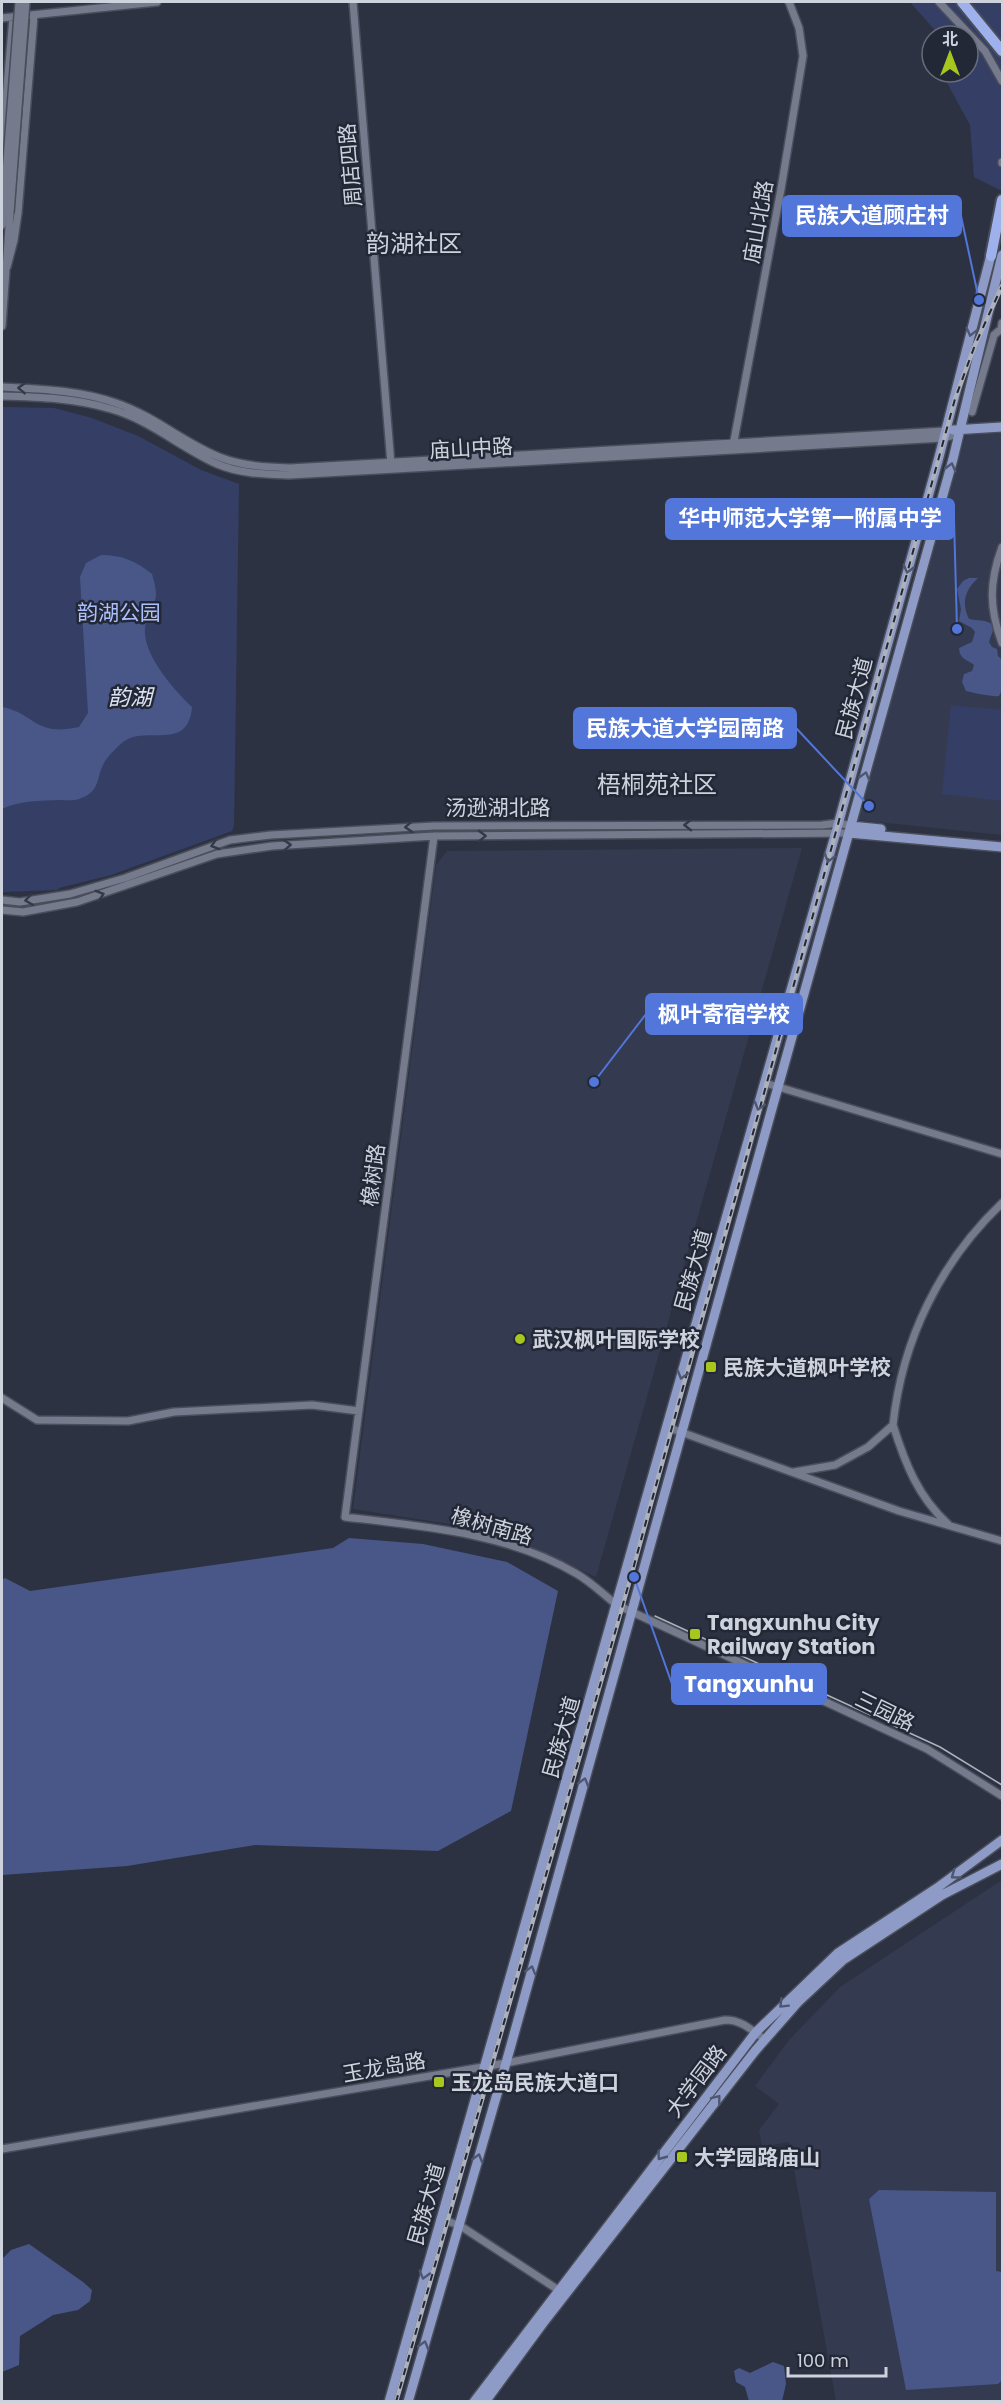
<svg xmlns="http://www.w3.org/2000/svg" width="1004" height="2403" font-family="Poppins,'Noto Sans SC',sans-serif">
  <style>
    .built { fill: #343a50 }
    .green { fill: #353f65 }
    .water { fill: #485788 }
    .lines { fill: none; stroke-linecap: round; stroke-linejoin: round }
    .minor-casing { stroke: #494e5a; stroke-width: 10 }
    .major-casing { stroke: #494e5a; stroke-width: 12 }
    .highway-casing { stroke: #494e5a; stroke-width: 14 }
    .minor { stroke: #757b8d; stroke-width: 7 }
    .major { stroke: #8e9bc7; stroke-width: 9 }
    .highway { stroke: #9eb1ed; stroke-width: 10 }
    .tram { stroke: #adb1bc; stroke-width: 1.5 }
    .rail-casing { stroke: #adb1bc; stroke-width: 4.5 }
    .rail { stroke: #232837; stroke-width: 2; stroke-dasharray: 7; stroke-linecap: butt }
    .minor-bridge-casing { stroke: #494e5a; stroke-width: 10; stroke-linecap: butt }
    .minor-bridge { stroke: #757b8d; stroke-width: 7 }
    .oneway { stroke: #4e5671 }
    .oneway2 { stroke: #333948 }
    .poi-dot { fill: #a7c71e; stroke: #232837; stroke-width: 2 }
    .labels { text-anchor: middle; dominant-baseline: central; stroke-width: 5; stroke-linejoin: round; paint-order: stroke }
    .street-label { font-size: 21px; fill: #ced2dc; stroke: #232837 }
    .park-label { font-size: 21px; fill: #acbffd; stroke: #232837 }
    .poi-label { font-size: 21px; font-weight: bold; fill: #ced2dc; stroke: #232837; text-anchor: start }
    .water-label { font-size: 22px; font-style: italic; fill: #dde2f2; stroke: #232837 }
    .quarter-label { font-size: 24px; fill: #ced2dc; stroke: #232837 }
    .leader { fill: none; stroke: #5276d9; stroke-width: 2 }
    .callout-dot { fill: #5276d9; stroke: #232837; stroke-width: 2 }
    .callout { fill: #5276d9; stroke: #5276d9; stroke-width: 2 }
    .callout-label { font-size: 22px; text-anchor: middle; font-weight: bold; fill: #fff }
  </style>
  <rect width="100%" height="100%" fill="#2d3242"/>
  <path class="built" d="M 1002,433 L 1002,835 L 858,820 L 965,438 L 967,435 Z
    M 802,848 L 596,1577 L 505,1536 L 462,1526 L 353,1509 L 436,865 L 447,851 Z
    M 1002,1880 L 1002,2401 L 836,2401 L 789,2142 L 762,2147 L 759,2130 L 779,2104 L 755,2086 L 789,2040 L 840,1987 Z"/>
  <path class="green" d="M 910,2 L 1002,2 L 1002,191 L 974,177 L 970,125 L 946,81 L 945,72 L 968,72 L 968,36 L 940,36 Z
    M 2,407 L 54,408 L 92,418 L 138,436 L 201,470 L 239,484 L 234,826 L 232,831 L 111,875 L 59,888 L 58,890 L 2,892 Z
    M 951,705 L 1002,710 L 1002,801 L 942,794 Z"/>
  <path class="water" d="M 101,555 C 122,555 136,561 152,574 C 161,605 153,597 146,623 C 138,650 174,690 192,707 C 188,753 146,724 123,742 C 117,747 107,757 104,763 C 96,777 101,792 79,799 C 74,801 66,800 61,800 C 40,801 21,800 2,809 L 2,707 C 35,713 34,737 79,727 L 88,713 L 80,577 L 86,563 Z
    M 969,578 L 978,578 C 965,590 961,603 969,619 C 976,621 991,619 993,627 C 994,630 990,638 989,642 L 992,647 L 997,649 L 998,656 L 1002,660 L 1002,690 L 999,696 C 992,697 974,693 966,691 L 962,682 L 964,674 L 972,671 L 974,665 C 967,659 960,660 959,648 L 972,642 L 975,632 L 972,628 L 959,621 L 961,609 L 957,589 L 963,581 Z
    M 349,1538 L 423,1544 L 507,1562 L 558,1591 L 511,1811 L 438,1851 L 255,1845 L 127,1866 L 2,1875 L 2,1580 L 5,1578 L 30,1591 L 333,1548 Z
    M 879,2190 L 996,2192 L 996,2271 L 1002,2272 L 1002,2380 L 998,2384 L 906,2390 L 869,2199 Z
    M 29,2244 L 83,2282 L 92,2290 L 90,2301 L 78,2310 L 53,2315 L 20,2336 L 19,2365 L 2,2372 L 2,2259 L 11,2250 Z
    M 773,2362 L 784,2366 L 786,2384 L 782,2401 L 749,2401 L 745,2387 L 736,2382 L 734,2371 L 739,2368 L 750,2373 Z"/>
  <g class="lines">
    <g class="minor-casing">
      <path id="minor" d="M 353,2 L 391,464
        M 939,2 L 985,51 L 1002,81
        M 2,18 L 157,2
        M 2,145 L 13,17
        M 1002,162 L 1002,163
        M 2,225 L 3,213
        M 7,267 L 14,240 L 18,213 L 34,16
        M 2,326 L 10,213
        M 2,387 C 39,389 79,390 116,403 C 155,416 185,444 222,458 C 243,466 267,467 290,468 L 945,431
        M 2,396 C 39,397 75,398 111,409 C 150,420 181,448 217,464 C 240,474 266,474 290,475 L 943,438 L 958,434
        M 972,412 L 994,335 L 1001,329 L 1002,323
        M 733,446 L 781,189 L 803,56 L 799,28 L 789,2
        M 1002,547 C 989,582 989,608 1002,643
        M 434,836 L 345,1517 C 422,1526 509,1533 577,1574 C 591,1582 604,1595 617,1605 L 927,1749 L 1002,1796
        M 2,900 L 20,902 L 70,894 L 125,878 L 230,840 L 271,835 L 434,826 L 822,825 L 839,823 L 851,826
        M 2,910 L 23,912 L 77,902 L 217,854 L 272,846 L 434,836 L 849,833
        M 765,1083 L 1002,1154
        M 2,1398 L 37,1420 L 128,1421 L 174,1412 L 312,1405 L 359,1411
        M 893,1425 C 902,1340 940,1262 1002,1203
        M 667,1427 L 899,1511 L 1002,1541
        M 794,1472 L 835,1465 L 868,1447 L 893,1425 C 905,1463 918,1497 948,1524
        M 2,2149 L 506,2063 L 725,2020 C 742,2020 752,2030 765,2040
        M 440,2219 L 459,2225 L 563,2293"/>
    </g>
    <g class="major-casing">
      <path id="major" d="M 953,430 L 1002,427
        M 851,826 L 881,829
        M 849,833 L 1002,847
        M 389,2402 L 836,832 L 939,457 L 992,251
        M 408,2402 L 506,2063 L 953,459 L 1002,255
        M 474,2402 L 756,2032 L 838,1953 L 937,1888 L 1002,1840
        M 485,2402 L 543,2323 L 755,2051 L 798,2002 L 843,1960 L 942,1895 L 1002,1864"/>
    </g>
    <g class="highway-casing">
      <path id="highway" d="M 962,2 L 1002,51
        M 991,256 L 1002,200"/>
    </g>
    <use href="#minor" class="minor"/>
    <use href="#major" class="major"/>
    <use href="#highway" class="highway"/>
    <path class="tram" d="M 655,1616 L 940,1747 L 1002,1785"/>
    <g class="rail-casing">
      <path id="rail" d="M 396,2402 L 633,1569 L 955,399 L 975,345 L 1002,286"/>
    </g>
    <use href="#rail" class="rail"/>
    <g class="minor-bridge-casing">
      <path id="minor-bridge" d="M 3,213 L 19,2
        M 10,213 L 26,2"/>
    </g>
    <use href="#minor-bridge" class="minor-bridge"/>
  </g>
  <defs><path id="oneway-chevron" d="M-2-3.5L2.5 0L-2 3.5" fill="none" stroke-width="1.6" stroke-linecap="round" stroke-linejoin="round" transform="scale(1.5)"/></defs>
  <g class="oneway">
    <use href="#oneway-chevron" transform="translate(971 332) rotate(104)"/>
    <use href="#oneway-chevron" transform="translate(951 467) rotate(-75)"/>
    <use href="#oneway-chevron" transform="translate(908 569) rotate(105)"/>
    <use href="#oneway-chevron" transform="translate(865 776) rotate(-74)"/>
    <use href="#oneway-chevron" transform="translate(829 858) rotate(106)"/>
    <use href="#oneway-chevron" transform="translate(759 1106) rotate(106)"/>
    <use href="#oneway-chevron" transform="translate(682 1375) rotate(106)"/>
    <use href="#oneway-chevron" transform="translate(584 1782) rotate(-74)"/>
    <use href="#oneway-chevron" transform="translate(955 1875) rotate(144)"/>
    <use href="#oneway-chevron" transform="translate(531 1970) rotate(-74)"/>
    <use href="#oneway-chevron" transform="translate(783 2004) rotate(135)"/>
    <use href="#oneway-chevron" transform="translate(717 2099) rotate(-52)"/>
    <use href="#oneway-chevron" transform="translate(661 2156) rotate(127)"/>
    <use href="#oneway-chevron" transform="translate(478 2158) rotate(-74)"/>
    <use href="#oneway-chevron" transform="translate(424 2275) rotate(106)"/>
    <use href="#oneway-chevron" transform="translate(424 2345) rotate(-74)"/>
  </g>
  <g class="oneway2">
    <use href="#oneway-chevron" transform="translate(22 388) rotate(-177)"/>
    <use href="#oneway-chevron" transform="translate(688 825) rotate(180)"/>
    <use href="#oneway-chevron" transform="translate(409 827) rotate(177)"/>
    <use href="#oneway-chevron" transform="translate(482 836) rotate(-1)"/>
    <use href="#oneway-chevron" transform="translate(215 845) rotate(162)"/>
    <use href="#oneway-chevron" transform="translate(287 845) rotate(-3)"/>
    <use href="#oneway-chevron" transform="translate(100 895) rotate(-18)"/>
    <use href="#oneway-chevron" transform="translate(29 900) rotate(172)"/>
  </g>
  <g class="poi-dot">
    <circle cx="520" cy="1339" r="6"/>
    <rect x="705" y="1361" width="12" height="12" rx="3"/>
    <rect x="689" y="1628" width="12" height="12" rx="3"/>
    <rect x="433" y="2076" width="12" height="12" rx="3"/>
    <rect x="676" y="2151" width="12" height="12" rx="3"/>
  </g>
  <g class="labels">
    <g class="street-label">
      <text transform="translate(350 165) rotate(-95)">周店四路</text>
      <text transform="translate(758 222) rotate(-80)">庙山北路</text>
      <text transform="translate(471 448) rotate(-3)">庙山中路</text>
      <text transform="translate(854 698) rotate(-75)">民族大道</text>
      <text x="498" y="807">汤逊湖北路</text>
      <text transform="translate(373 1175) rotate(-83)">橡树路</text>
      <text transform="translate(693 1270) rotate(-74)">民族大道</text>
      <text transform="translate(492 1526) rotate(16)">橡树南路</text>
      <text transform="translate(885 1711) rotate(26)">三园路</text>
      <text transform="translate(561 1737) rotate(-74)">民族大道</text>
      <text transform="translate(384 2067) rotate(-10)">玉龙岛路</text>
      <text transform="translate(696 2081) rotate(-53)">大学园路</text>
      <text transform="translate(426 2204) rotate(-74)">民族大道</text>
    </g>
    <g class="park-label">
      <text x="119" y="612">韵湖公园</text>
    </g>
    <g class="poi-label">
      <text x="532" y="1339">武汉枫叶国际学校</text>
      <text x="723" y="1367">民族大道枫叶学校</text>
      <text x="707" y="1622">Tangxunhu City<tspan x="707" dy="24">Railway Station</tspan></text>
      <text x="451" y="2082">玉龙岛民族大道口</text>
      <text x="694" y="2157">大学园路庙山</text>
    </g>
    <g class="water-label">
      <text x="130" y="697">韵湖</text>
    </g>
    <g class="quarter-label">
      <text x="414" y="243">韵湖社区</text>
      <text x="657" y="784">梧桐苑社区</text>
    </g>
  </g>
  <path class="leader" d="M979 300L961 216M957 629L954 519M869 806L796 728M594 1082L646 1014M634 1577L672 1684"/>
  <g class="callout-dot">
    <circle cx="979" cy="300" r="6"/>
    <circle cx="957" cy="629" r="6"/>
    <circle cx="869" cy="806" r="6"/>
    <circle cx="594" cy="1082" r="6"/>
    <circle cx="634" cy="1577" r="6"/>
  </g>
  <g class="callout">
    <rect x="783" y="196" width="178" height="40" rx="6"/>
    <rect x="666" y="499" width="288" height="40" rx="6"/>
    <rect x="574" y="708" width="222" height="40" rx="6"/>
    <rect x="646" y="994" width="156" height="40" rx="6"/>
    <rect x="672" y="1664" width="154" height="40" rx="6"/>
  </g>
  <g class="callout-label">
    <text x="872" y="223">民族大道顾庄村</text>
    <text x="810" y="526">华中师范大学第一附属中学</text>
    <text x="685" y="736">民族大道大学园南路</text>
    <text x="724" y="1022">枫叶寄宿学校</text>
    <text x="749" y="1692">Tangxunhu</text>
  </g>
  <rect width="1004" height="2403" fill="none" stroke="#ced2dc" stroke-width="6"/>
  <g transform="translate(950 54)"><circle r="28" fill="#232837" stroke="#676c79" stroke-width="1.5"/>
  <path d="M0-4.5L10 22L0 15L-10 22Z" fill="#a7c71e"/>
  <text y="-9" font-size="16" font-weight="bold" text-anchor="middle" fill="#ced2dc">北</text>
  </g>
  <path d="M788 2367v9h98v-9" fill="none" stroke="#ced2dc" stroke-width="3"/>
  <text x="797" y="2367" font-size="18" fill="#ced2dc" stroke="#232837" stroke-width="4.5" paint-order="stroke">100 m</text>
</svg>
